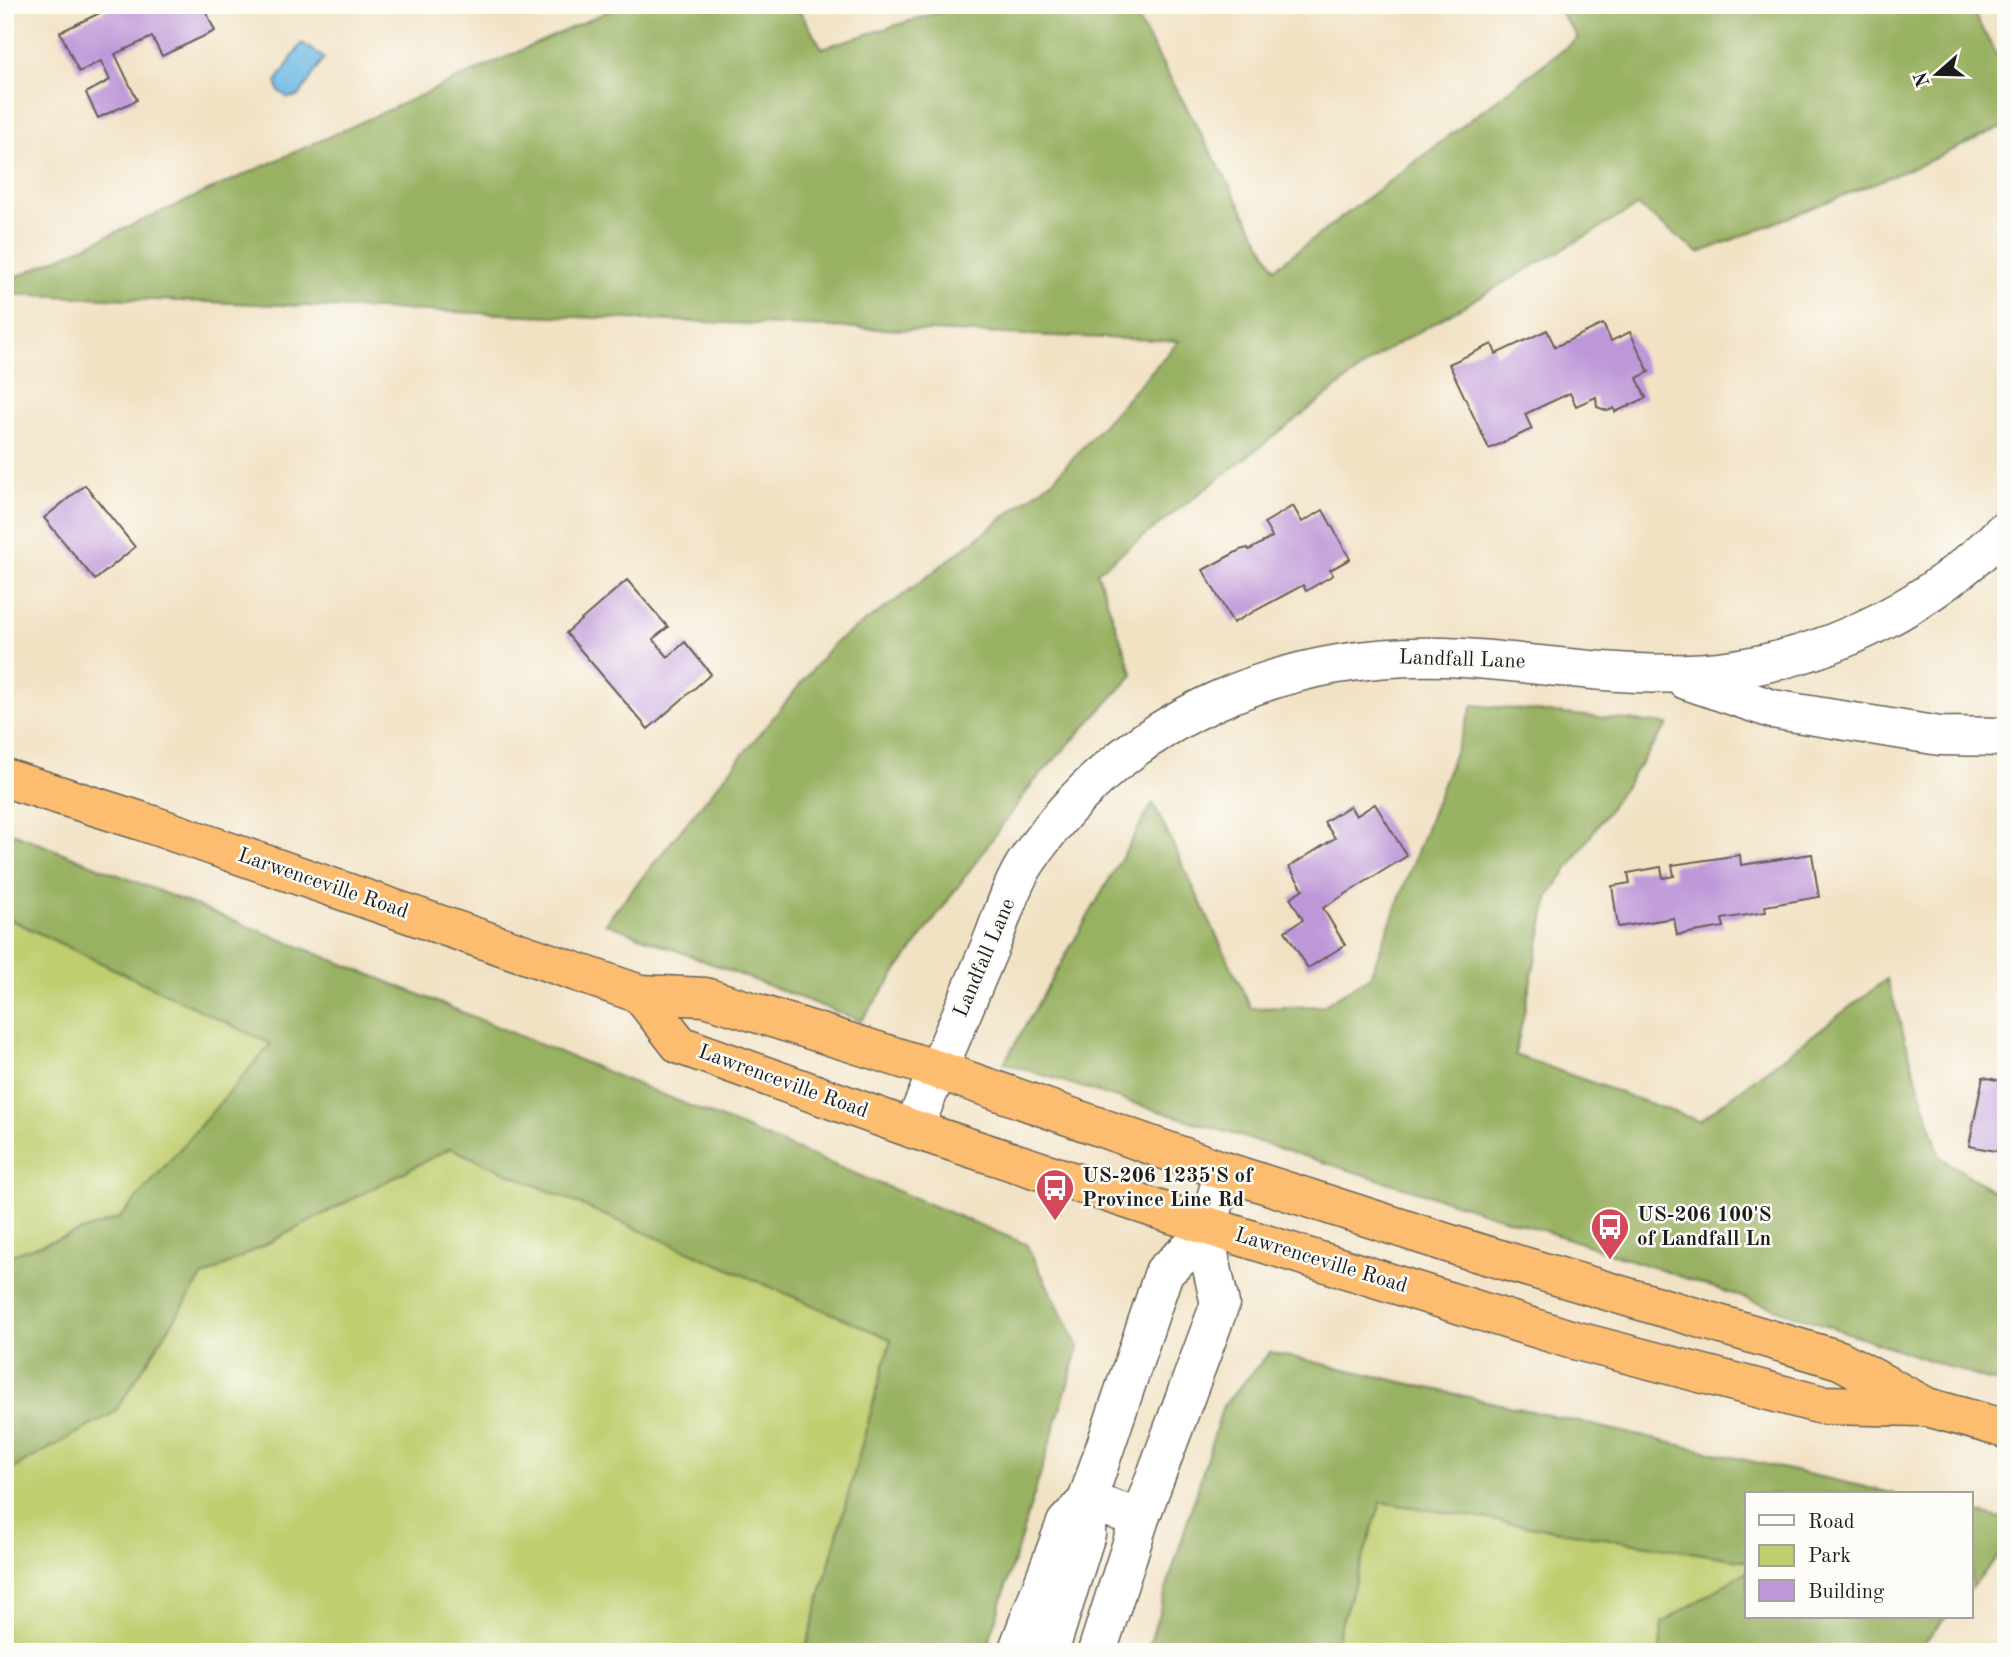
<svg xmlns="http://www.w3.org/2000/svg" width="2011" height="1657" font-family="'Old Standard TT',serif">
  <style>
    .green { fill: #c0ce70; stroke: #6e7546; stroke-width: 2 }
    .forest { fill: #98b162; stroke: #5a663f; stroke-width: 2 }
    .water { fill: #69b8e3; stroke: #426a80; stroke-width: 2 }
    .building { fill: #be97d8 }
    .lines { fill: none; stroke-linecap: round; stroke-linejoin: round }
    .minor-casing { stroke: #676157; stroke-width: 41 }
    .highway-casing { stroke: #676157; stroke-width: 41 }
    .minor { stroke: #fff; stroke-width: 38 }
    .highway { stroke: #fcbd6f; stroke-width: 38 }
    .labels { text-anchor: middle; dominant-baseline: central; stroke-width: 5; stroke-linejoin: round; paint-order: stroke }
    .street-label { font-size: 21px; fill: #1c1c1c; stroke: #fdfcf7 }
    .poi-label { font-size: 21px; font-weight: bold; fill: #1c1c1c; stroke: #fdfcf7; text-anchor: start }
  </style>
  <rect width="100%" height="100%" fill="#fdfcf7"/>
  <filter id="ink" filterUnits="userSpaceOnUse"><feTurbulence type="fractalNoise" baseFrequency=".0143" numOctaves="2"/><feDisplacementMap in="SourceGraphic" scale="14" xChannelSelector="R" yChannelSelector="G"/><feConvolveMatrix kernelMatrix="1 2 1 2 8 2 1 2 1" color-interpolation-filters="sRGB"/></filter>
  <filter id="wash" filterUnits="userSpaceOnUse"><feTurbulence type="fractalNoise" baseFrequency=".00686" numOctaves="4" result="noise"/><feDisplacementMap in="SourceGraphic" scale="28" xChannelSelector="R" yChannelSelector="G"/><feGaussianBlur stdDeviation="1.57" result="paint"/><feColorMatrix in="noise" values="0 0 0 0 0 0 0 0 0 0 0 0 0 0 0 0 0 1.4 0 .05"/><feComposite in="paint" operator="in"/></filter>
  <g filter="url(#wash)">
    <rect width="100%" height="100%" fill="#f1e2c4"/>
    <path class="green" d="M 5,917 L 272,1044 L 120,1218 L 5,1257 Z
      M 450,1148 L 891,1339 L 805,1652 L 5,1652 L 5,1473 L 115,1412 L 201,1278 Z
      M 1381,1502 L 1747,1561 L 1747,1571 L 1662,1623 L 1660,1652 L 1332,1652 Z"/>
    <path class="forest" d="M 622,5 L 796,5 L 822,48 L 962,5 L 1130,5 L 1275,268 L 1578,38 L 1555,5 L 1969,5 L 2006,72 L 2006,125 L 1927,162 L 1699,253 L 1638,206 L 1382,353 L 1097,572 L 1133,675 L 1032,784 L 861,1021 L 605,923 L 834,643 L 898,599 L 1055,478 L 1179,341 L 5,294 L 5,282 Z
      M 1473,705 L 1668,724 L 1549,896 L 1515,1055 L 1699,1121 L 1887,979 L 1940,1157 L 2006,1199 L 2006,1386 L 1548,1232 L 1004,1063 L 1153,803 L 1251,1008 L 1323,1006 L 1370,976 Z
      M 5,830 L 391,983 L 1026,1244 L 1079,1347 L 986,1652 L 805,1652 L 891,1339 L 450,1148 L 201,1278 L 115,1412 L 5,1473 L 5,1257 L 120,1218 L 271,1044 L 5,917 Z
      M 1270,1352 L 1896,1494 L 1747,1494 L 1747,1561 L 1381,1502 L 1332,1652 L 1147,1652 L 1223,1406 Z
      M 1971,1511 L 2006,1519 L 2006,1547 L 1971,1588 Z
      M 1747,1571 L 1747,1617 L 1946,1617 L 1916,1652 L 1660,1652 L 1662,1623 Z"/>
    <path class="water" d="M 302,43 L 324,58 L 299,96 L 288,98 L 279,91 L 276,82 Z"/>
    <g id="blocks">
      <path class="building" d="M 103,5 L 203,5 L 215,31 L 162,56 L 152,37 L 115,54 L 137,100 L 98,118 L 86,93 L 110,80 L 101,61 L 79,72 L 60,32 L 106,10 Z
        M 1603,324 L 1611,341 L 1630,332 L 1649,372 L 1637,378 L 1646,398 L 1615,412 L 1614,408 L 1608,411 L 1597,407 L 1596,397 L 1576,406 L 1570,393 L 1525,414 L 1532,429 L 1489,449 L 1449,364 L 1492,344 L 1496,354 L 1547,330 L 1555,347 Z
        M 85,485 L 135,547 L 95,580 L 44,518 Z
        M 1293,506 L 1302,522 L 1323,510 L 1350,559 L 1330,570 L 1333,575 L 1306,591 L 1303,585 L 1233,623 L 1203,570 L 1240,550 L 1248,548 L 1249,550 L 1272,537 L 1264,523 Z
        M 627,580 L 668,627 L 653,639 L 668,657 L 685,642 L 711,674 L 648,729 L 566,633 Z
        M 1375,804 L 1407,856 L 1323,908 L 1345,945 L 1308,968 L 1285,931 L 1303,920 L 1290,898 L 1303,889 L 1289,867 L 1335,838 L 1324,822 L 1350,806 L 1356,816 Z
        M 1812,854 L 1819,897 L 1765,906 L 1766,912 L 1722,919 L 1724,927 L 1677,935 L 1674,918 L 1618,927 L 1612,886 L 1630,883 L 1628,873 L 1661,867 L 1663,878 L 1674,876 L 1672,865 L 1740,855 L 1741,865 Z
        M 1983,1077 L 2006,1082 L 2006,1153 L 1969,1146 Z"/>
    </g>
  </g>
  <g filter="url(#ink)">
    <use href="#blocks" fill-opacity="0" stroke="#676157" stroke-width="2"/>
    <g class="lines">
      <g class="minor-casing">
        <path id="minor" d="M 1686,680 L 1772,709 L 1940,736 L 2006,737
          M 913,1129 C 939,1067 965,1005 991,944 C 1002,917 1011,885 1027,861 C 1124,715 1293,646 1464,658 C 1553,664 1645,682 1734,669 C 1838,654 1932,603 2006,529
          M 1017,1652 L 1066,1523 L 1087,1501 L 1140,1518
          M 1049,1652 L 1086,1534 L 1087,1501 L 1164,1272 L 1205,1236
          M 1097,1652 L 1140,1518 L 1220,1304 L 1205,1236 L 1224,1171"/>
      </g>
      <g class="highway-casing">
        <path id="highway" d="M 5,778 L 141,821 L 640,994 L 705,997 L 938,1070 L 1224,1171 L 1469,1250 L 1840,1360 L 1927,1407 L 2006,1429
          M 640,994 L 680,1045 L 913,1129 L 1208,1226 L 1570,1339 L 1822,1405 L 1921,1407"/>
      </g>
      <use href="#minor" class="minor"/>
      <use href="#highway" class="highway"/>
    </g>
  </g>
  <defs>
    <g id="bus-pin" transform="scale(2.0125)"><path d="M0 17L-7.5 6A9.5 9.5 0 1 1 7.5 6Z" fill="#d1495b" stroke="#fdfcf7"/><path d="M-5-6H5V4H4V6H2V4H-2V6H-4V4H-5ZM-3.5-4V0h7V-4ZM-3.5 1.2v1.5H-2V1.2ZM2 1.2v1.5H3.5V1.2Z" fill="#fff"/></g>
  </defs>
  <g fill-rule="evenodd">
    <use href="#bus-pin" x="1055" y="1188"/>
    <use href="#bus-pin" x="1610" y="1227"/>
  </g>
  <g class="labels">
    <g class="street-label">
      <text transform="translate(1462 660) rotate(2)">Landfall Lane</text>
      <text transform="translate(323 884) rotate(19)">Larwenceville Road</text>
      <text transform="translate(985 958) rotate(-67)">Landfall Lane</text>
      <text transform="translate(783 1082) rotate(20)">Lawrenceville Road</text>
      <text transform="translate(1321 1261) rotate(17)">Lawrenceville Road</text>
    </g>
    <g class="poi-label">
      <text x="1082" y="1176">US-206 1235'S of<tspan x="1082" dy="24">Province Line Rd</tspan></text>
      <text x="1637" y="1215">US-206 100'S<tspan x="1637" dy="24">of Landfall Ln</tspan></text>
    </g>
  </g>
  <rect width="2011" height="1657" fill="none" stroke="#fdfcf7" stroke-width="28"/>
  <rect x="1745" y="1492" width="228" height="126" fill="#fdfcf7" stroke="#a3a29f" stroke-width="2"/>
  <rect x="1759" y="1515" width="35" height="10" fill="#ffffff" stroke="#a3a29f" stroke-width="2"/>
  <text x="1808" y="1528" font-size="21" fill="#1c1c1c">Road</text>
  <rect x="1759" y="1545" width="35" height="21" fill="#c0ce70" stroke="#a3a29f" stroke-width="2"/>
  <text x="1808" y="1562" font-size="21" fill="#1c1c1c">Park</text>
  <rect x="1759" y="1580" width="35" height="21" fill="#be97d8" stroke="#a3a29f" stroke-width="2"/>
  <text x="1808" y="1598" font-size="21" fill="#1c1c1c">Building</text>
  <g transform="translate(1937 74) rotate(250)" stroke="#fdfcf7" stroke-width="5" paint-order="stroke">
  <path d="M0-5L12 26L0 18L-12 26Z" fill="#1c1c1c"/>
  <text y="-10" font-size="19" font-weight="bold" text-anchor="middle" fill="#1c1c1c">N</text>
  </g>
</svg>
